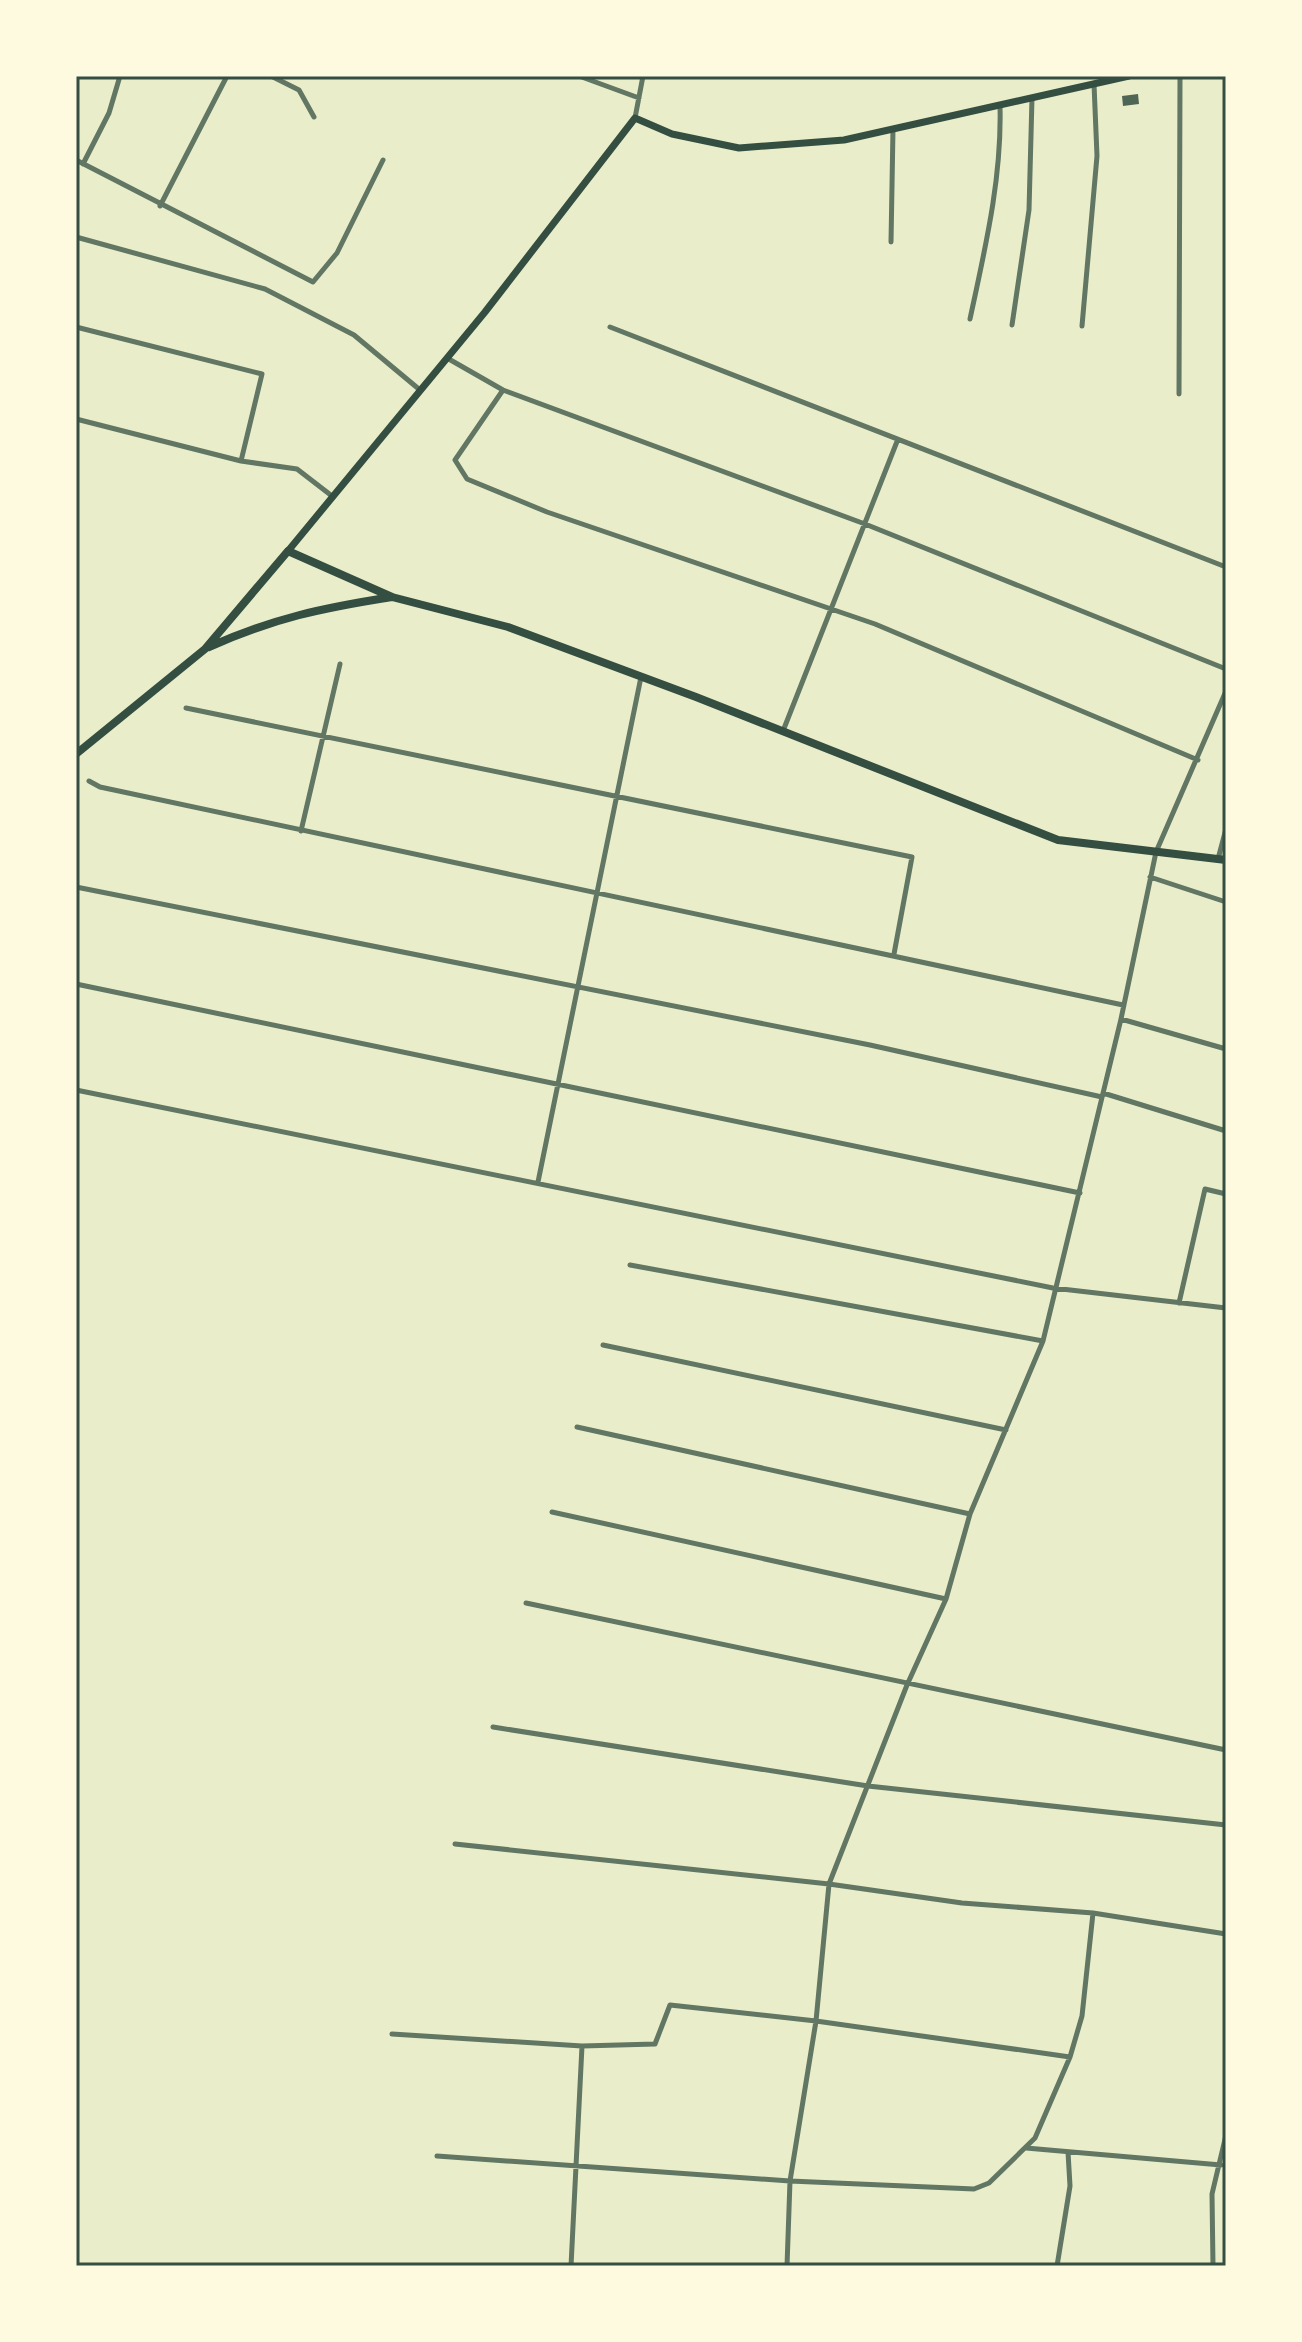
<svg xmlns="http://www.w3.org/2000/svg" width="1302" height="2342" font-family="'PT Sans',sans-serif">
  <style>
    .building { fill: #4f6655 }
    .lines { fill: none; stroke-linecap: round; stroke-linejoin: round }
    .minor { stroke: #617663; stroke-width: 5 }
    .secondary { stroke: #344e41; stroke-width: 7 }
    .primary { stroke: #344e41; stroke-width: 8 }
    .neatline { fill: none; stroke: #344e41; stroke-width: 3 }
  </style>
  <rect width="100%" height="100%" fill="#e9edc9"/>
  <path class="building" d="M 1138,94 L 1139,104 L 1123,106 L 1122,96 Z"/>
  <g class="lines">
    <path class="minor" d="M 271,76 L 299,90 L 314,117
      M 579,76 L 639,98
      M 635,118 L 643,76
      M 76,160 L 313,282 L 337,253 L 383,160
      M 83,164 L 109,113 L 120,76
      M 160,206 L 227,76
      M 76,237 L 265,289 L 354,335 L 420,390
      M 891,242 L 893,129
      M 970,319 C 985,249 1002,178 1000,106
      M 1012,325 L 1029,210 L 1032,98
      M 1082,326 L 1097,156 L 1094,84
      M 76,327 L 262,374 L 241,461
      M 610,327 L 1226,567
      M 447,358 L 503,390 L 865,524 L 1226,669
      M 503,390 L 455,460 L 467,479 L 547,512 L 875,624 L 1198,760
      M 1179,394 L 1180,76
      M 76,419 L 241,461 L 297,469 L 332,496
      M 186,708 L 912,857 L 894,954
      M 783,731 L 898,439
      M 89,781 L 100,787 L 1123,1005
      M 301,831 L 340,664
      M 1218,859 L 1226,829
      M 1150,877 L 1226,902
      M 76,887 L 870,1045 L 1102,1097
      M 76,984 L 1080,1193
      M 1121,1019 L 1226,1049
      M 76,1090 L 1053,1288 L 1226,1308
      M 1103,1093 L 1226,1131
      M 538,1182 L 641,677
      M 630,1265 L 1043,1341
      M 1179,1303 L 1205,1189 L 1226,1194
      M 603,1345 L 1006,1430
      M 577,1427 L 970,1514
      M 552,1512 L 946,1599
      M 526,1603 L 1226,1750
      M 493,1727 L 868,1786 L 1226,1825
      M 455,1844 L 829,1884 L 962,1903 L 1093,1913 L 1226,1934
      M 392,2034 L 582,2046 L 655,2044 L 670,2005 L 816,2021 L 1070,2057
      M 1026,2148 L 1221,2165
      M 437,2156 L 790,2181 L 974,2189 L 989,2183 L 1035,2138 L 1070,2057 L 1082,2016 L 1093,1913
      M 571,2266 L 582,2046
      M 787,2266 L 790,2181 L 816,2021 L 829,1884 L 907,1685 L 946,1599 L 970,1514 L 1043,1341 L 1121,1019 L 1156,852 L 1226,691
      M 1057,2266 L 1070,2186 L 1068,2152
      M 1213,2266 L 1212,2194 L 1226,2135"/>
    <path class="secondary" d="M 288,551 L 485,312 L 635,118 L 672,134 L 739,148 L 844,140 L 1129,76"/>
    <path class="primary" d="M 209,647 C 274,618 322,608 392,597
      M 76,754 L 205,649 L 288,551 L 392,597 L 508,627 L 696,697 L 1058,840 L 1226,860"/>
  </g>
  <rect width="1302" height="2342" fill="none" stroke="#fefae0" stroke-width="156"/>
  <rect x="78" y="78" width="1146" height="2186" class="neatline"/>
</svg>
